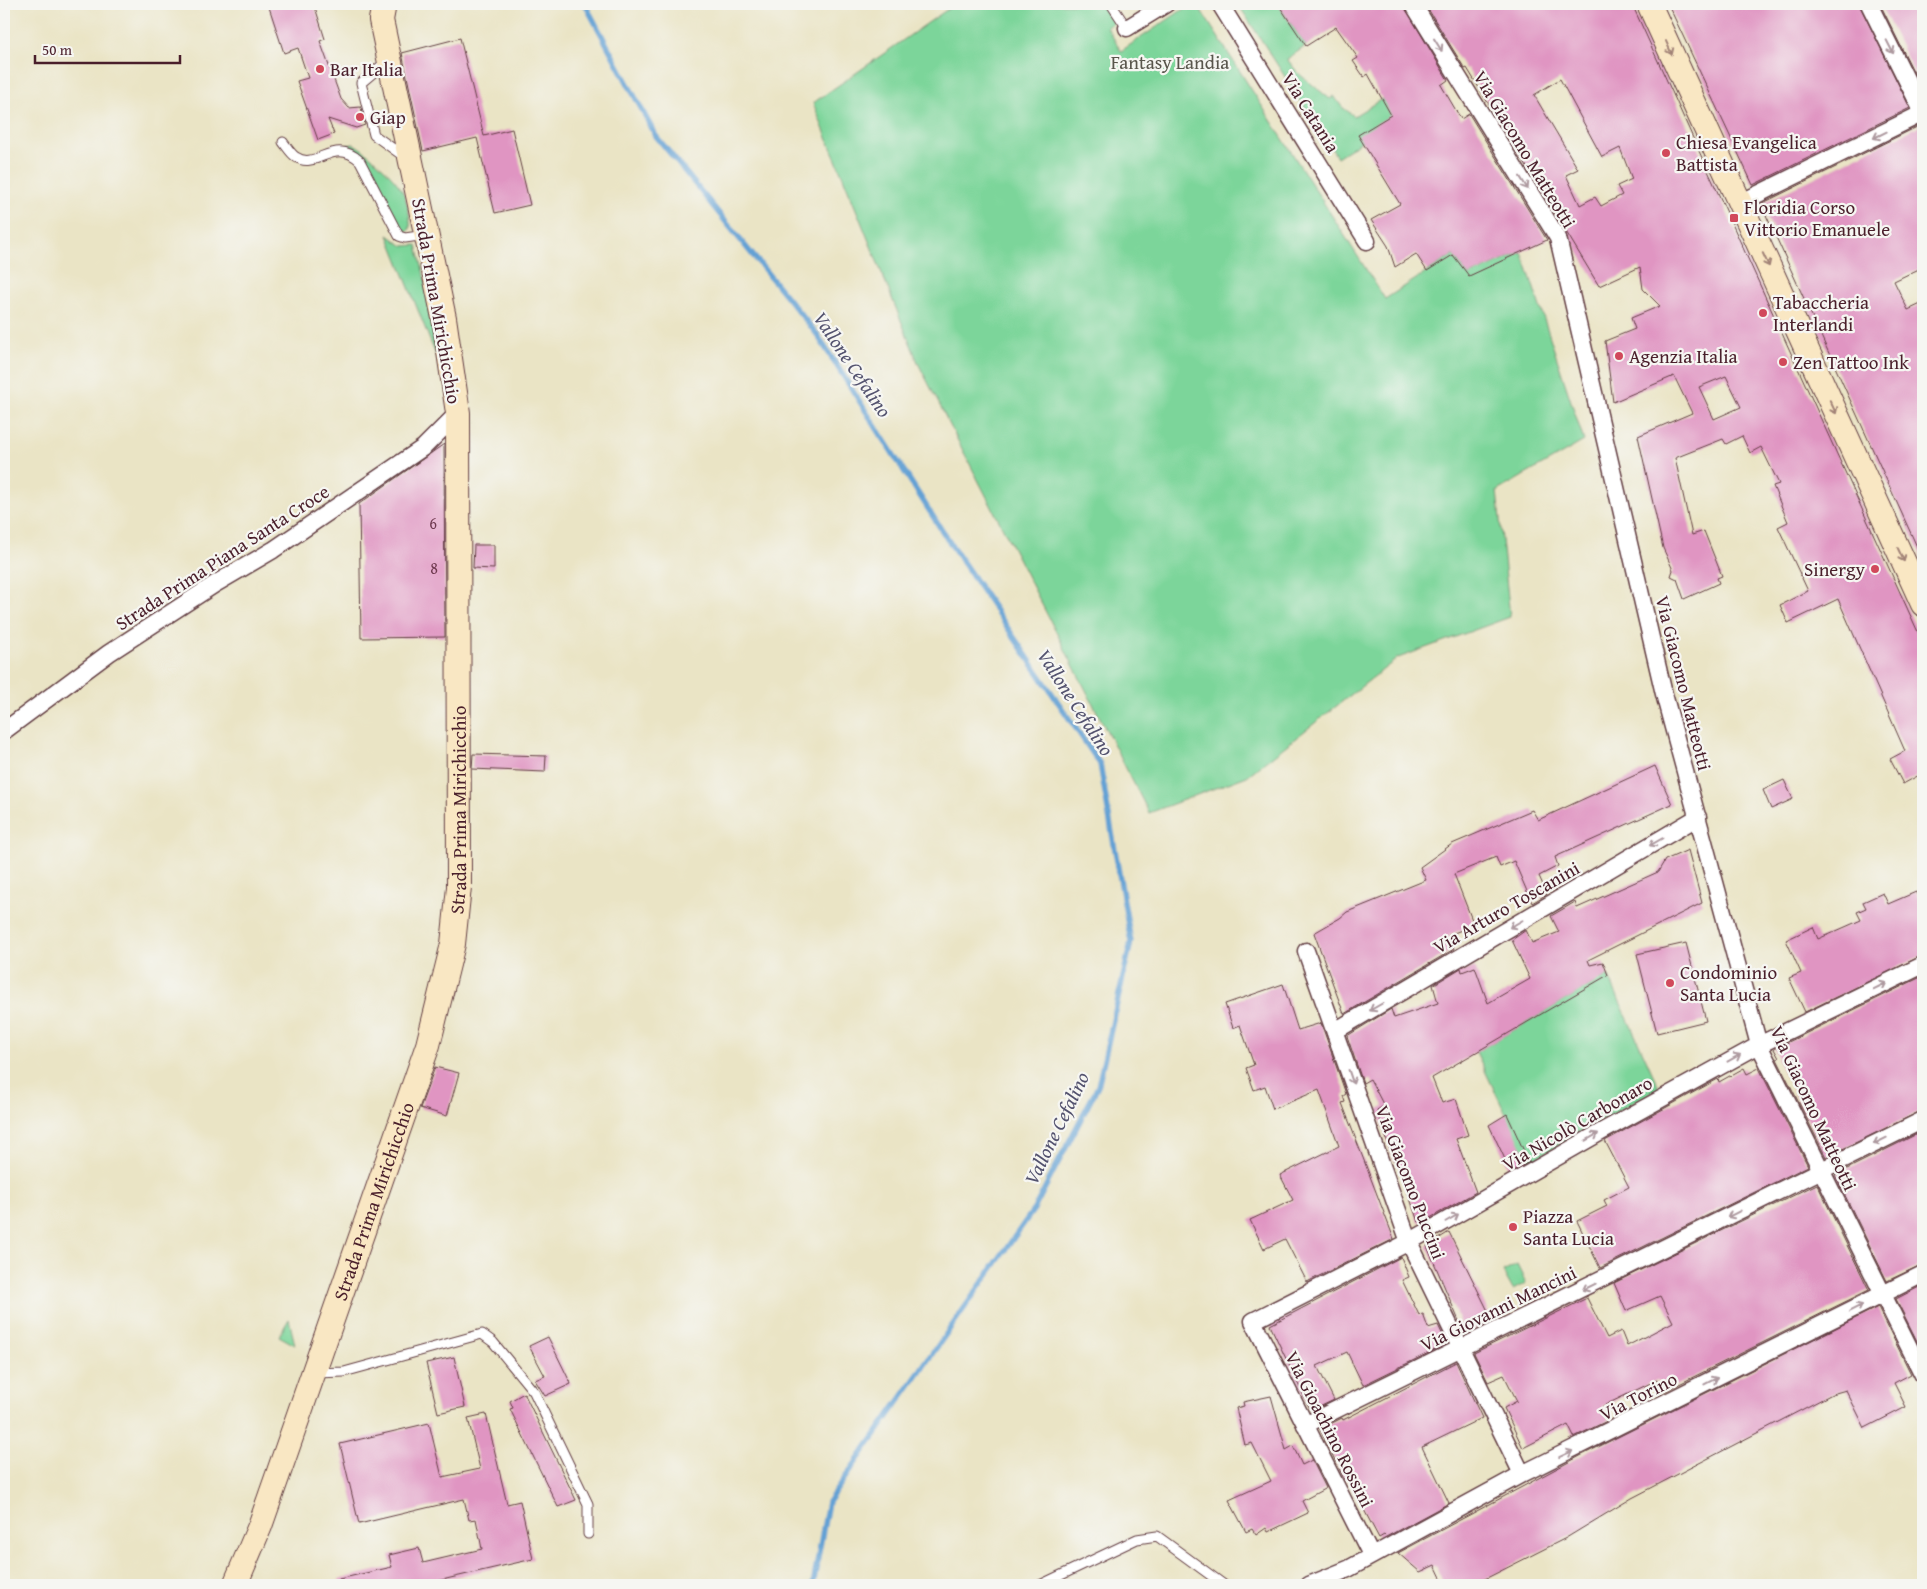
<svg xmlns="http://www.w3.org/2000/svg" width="1927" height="1589" font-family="'Gentium Book Plus',serif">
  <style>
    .green { fill: #7cd59a; stroke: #637a62 }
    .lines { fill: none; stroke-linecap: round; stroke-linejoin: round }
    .stream { stroke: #63a1d4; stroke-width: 5.5 }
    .building { fill: #e095c2; fill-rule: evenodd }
    .lane-casing { stroke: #623d42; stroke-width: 11 }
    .street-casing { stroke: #623d42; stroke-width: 19 }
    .secondary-casing { stroke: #623d42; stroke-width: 26 }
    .lane { stroke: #fff; stroke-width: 9 }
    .street { stroke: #fff; stroke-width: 16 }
    .secondary { stroke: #f9e7c3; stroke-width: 24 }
    .oneway { stroke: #ae9aa0 }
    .oneway2 { stroke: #a28377 }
    .poi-dot { fill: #d1495b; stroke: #f6f6f2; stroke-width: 2 }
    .labels { text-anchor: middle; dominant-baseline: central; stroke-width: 4.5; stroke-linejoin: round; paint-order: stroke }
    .number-label { font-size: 16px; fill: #703c51 }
    .park-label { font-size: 19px; fill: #59564c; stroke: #f6f6f2 }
    .poi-label { font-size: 19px; fill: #4a1f2b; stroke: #f6f6f2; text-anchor: start }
    .street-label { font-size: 19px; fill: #4a1f2b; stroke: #f6f6f2 }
    .water-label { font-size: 20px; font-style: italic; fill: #54536f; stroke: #f6f6f2 }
  </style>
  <rect width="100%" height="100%" fill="#f6f6f2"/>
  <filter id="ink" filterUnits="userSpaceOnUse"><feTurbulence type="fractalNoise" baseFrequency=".02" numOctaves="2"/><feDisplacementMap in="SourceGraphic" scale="10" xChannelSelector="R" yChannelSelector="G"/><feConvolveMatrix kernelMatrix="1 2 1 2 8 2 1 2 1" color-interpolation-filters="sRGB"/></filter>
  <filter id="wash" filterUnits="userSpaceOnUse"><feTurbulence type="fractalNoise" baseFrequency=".0096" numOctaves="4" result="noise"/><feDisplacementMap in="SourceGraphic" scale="20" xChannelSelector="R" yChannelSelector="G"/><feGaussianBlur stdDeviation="1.12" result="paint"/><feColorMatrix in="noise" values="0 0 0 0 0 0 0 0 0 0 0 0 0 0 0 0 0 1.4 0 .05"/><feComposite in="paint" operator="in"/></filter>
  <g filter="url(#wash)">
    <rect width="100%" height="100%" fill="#eae4c5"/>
    <path class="green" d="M 955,4 L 1101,4 L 1114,22 L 1107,27 L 1121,51 L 1191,4 L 1197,4 L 1385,299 L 1453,255 L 1469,276 L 1522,252 L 1584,441 L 1497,491 L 1510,617 L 1398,658 L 1247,776 L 1149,813 L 919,365 L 813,103 Z
      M 1238,4 L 1278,4 L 1306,46 L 1287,59 L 1298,73 L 1330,99 L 1334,96 L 1342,107 L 1354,116 L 1398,89 L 1408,105 L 1362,141 L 1337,157 Z
      M 354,144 C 368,152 391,174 400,187 C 407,197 411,218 410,229 L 405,232 L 399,229 L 395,222 L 363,158 L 356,150 L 347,145 Z
      M 388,235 L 403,246 L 417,245 L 440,345 L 439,363 Z
      M 1608,975 L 1659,1088 L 1529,1162 L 1476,1052 Z
      M 1517,1265 L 1526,1283 L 1513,1290 L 1503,1272 Z
      M 289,1319 L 295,1345 L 279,1336 Z"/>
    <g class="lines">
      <path class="stream" d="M 585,4 L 656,136 L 816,333 L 948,540 L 1100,764 L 1131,942 L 1098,1086 L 1034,1209 L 828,1502 L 813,1585"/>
    </g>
    <g id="blocks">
      <path class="building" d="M 268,4 L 314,4 L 325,39 L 320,41 L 341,99 L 349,108 L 361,107 L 365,125 L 356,128 L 328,119 L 334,134 L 318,140 L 297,81 L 308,78 L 298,48 L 284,53 Z
        M 1278,4 L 1403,4 L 1448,80 L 1441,85 L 1461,119 L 1469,114 L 1547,240 L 1469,276 L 1453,255 L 1427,271 L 1416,254 L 1395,267 L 1388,246 L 1371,220 L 1400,204 L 1358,135 L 1391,115 L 1368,74 L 1364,77 L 1353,61 L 1358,58 L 1336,27 L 1306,46 Z
        M 1425,4 L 1632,4 L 1923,643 L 1923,773 L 1903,784 L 1890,759 L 1905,751 L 1838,599 L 1788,623 L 1780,605 L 1808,591 L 1778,527 L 1788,522 L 1773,486 L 1779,484 L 1761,447 L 1750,453 L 1742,436 L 1726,444 L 1723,439 L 1675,458 L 1692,535 L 1704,531 L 1722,576 L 1717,578 L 1719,583 L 1684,599 L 1677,579 L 1671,576 L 1673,570 L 1663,548 L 1638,436 L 1692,413 L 1674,376 L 1613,402 L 1605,341 L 1635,329 L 1631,318 L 1660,306 L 1643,289 L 1640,267 L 1599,286 L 1467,68 L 1465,69 ZM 1560,79 L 1602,157 L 1620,148 L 1632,179 L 1617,186 L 1622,195 L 1601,206 L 1595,197 L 1580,205 L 1566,175 L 1578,169 L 1534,95 ZM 1726,376 L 1741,407 L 1714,419 L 1699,387 Z
        M 1668,4 L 1859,4 L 1910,108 L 1753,185 Z
        M 1880,4 L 1923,4 L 1923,91 Z
        M 460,38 L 484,136 L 512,129 L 530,205 L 495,213 L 477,138 L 423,151 L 402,53 Z
        M 1923,124 L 1923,267 L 1894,281 L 1908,310 L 1923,303 L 1923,560 L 1761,204 Z
        M 444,444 L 445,637 L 361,638 L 359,504 Z
        M 474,545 L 494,545 L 494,569 L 473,568 Z
        M 473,754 L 546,756 L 545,772 L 472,769 Z
        M 1655,766 L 1672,804 L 1555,857 L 1558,866 L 1539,876 L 1547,894 L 1532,903 L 1514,861 L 1500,867 L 1496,857 L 1454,874 L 1474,925 L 1449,935 L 1454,949 L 1344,1014 L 1314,933 L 1340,918 L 1347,912 L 1426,880 L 1420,867 L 1452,844 L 1532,810 L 1538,820 Z
        M 1784,780 L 1793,799 L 1771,809 L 1763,790 Z
        M 1688,850 L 1702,903 L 1588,960 L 1590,965 L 1603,962 L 1608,975 L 1432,1078 L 1442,1103 L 1456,1099 L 1468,1135 L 1456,1139 L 1476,1192 L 1423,1222 L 1418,1222 L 1397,1160 L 1394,1161 L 1377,1110 L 1384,1106 L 1370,1079 L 1363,1083 L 1347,1036 L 1391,1009 L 1394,1018 L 1438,1003 L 1433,985 L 1461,968 L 1462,972 L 1475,967 L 1488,1003 L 1530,979 L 1512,940 L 1526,930 L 1532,943 L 1559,932 L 1551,916 L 1575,902 L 1577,908 L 1658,872 L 1665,860 Z
        M 1916,892 L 1923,908 L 1923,955 L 1805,1012 L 1789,978 L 1801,973 L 1786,940 L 1813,927 L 1818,939 L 1861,920 L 1857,912 L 1866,908 L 1863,902 L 1883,893 L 1888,904 Z
        M 1686,943 L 1706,1021 L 1657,1033 L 1637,954 Z
        M 1923,976 L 1923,1110 L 1826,1157 L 1777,1059 L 1779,1058 L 1774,1049 Z
        M 1283,984 L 1298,1030 L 1321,1023 L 1346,1094 L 1343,1096 L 1345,1102 L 1342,1103 L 1394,1239 L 1307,1282 L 1285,1239 L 1264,1249 L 1250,1220 L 1293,1200 L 1280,1175 L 1339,1146 L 1319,1090 L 1273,1109 L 1265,1086 L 1254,1090 L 1246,1068 L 1254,1065 L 1240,1025 L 1233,1028 L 1225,1004 Z
        M 435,1067 L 459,1073 L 447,1116 L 420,1108 Z
        M 1744,1068 L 1747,1074 L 1759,1068 L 1808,1166 L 1600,1268 L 1577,1221 L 1607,1206 L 1604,1200 L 1629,1187 L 1605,1141 L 1718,1079 L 1719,1082 Z
        M 1507,1114 L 1529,1162 L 1511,1172 L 1489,1125 Z
        M 1923,1131 L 1923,1264 L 1887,1281 L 1835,1175 Z
        M 1817,1184 L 1869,1290 L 1663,1392 L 1657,1380 L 1603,1406 L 1609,1420 L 1574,1437 L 1568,1425 L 1523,1448 L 1504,1408 L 1517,1401 L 1504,1375 L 1488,1382 L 1474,1353 L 1587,1298 L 1607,1338 L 1621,1331 L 1627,1346 L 1673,1322 L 1660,1296 L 1626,1311 L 1614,1283 Z
        M 1449,1232 L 1493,1321 L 1465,1335 L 1427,1246 Z
        M 1401,1257 L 1409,1277 L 1402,1280 L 1419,1315 L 1423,1314 L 1428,1328 L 1438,1325 L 1447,1344 L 1363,1385 L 1347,1352 L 1317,1366 L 1334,1400 L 1311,1411 L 1270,1325 Z
        M 1923,1285 L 1923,1353 L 1896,1299 Z
        M 1878,1307 L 1911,1374 L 1894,1383 L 1906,1407 L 1865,1428 L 1846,1390 L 1832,1394 L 1632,1498 L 1566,1538 L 1473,1585 L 1444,1584 L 1435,1565 L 1420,1572 L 1398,1553 L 1582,1455 Z
        M 548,1337 L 571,1384 L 545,1396 L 535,1380 L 545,1376 L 529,1346 Z
        M 454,1357 L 465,1407 L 438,1413 L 426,1363 Z
        M 1456,1362 L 1482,1418 L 1422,1447 L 1449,1503 L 1386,1537 L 1384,1535 L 1379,1538 L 1347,1478 L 1344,1479 L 1320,1429 L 1342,1418 L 1343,1420 Z
        M 524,1393 L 576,1500 L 558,1507 L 510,1409 L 513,1408 L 510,1401 Z
        M 1271,1396 L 1286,1450 L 1293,1446 L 1302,1465 L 1312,1460 L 1326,1488 L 1302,1501 L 1308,1513 L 1268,1532 L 1266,1528 L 1256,1535 L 1252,1529 L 1246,1532 L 1229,1500 L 1271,1481 L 1252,1443 L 1245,1445 L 1236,1408 L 1244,1406 L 1243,1402 Z
        M 486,1414 L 507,1504 L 520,1501 L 533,1559 L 420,1585 L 340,1585 L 339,1579 L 392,1567 L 389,1555 L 419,1548 L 423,1563 L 482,1549 L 476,1519 L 469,1520 L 464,1499 L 359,1524 L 340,1444 L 429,1423 L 442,1477 L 480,1469 L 468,1418 Z"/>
    </g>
  </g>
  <g filter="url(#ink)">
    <use href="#blocks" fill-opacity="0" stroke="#623d42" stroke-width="1"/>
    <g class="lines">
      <g class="lane-casing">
        <path id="lane" d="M 1111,4 L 1127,28
          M 387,61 L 361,83 L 374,135 L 406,158
          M 283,142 C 287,147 291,154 296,157 C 316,171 334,136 360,161 L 399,236 L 405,238 L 426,235
          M 315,1373 L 344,1372 L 482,1334 L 493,1342 L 534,1392 L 588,1504 L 588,1534
          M 1040,1585 L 1137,1539 L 1157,1536 L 1224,1585"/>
      </g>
      <g class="street-casing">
        <path id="street" d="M 1220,4 L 1367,241
          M 1413,4 L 1558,238 L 1664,694 L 1759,1045 L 1923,1375
          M 1869,4 L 1923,113
          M 1127,28 L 1166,4
          M 1740,203 L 1923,113
          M 4,731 L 109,653 L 215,584 L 273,550 L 424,447 L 458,413
          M 1306,951 L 1409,1242 L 1522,1474
          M 1335,1031 L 1698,817
          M 1305,1425 L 1923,1120
          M 1371,1555 L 1253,1321 L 1409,1242 L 1601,1132 L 1759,1045 L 1923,965
          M 1309,1585 L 1348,1569 L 1522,1474 L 1923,1274"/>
      </g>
      <g class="secondary-casing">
        <g id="secondary">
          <path d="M 1649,4 L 1923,604"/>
          <path id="s1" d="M 235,1585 L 260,1526 L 428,1045 L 453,944 L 459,887 L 458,413 L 444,318 L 381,20 L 384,4"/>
        </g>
      </g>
      <use href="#lane" class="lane"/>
      <use href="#street" class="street"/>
      <use href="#secondary" class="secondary"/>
    </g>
    <defs><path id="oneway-shaft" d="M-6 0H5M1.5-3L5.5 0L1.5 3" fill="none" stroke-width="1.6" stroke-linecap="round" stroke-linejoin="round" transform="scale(1.25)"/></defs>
    <g class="oneway">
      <use href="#oneway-shaft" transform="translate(1438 45) rotate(58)"/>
      <use href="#oneway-shaft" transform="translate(1890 47) rotate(63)"/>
      <use href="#oneway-shaft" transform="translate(1880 135) rotate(154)"/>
      <use href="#oneway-shaft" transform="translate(1524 183) rotate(58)"/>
      <use href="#oneway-shaft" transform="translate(1656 842) rotate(150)"/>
      <use href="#oneway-shaft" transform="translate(1516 924) rotate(150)"/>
      <use href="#oneway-shaft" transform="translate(1880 986) rotate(-26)"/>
      <use href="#oneway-shaft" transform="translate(1376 1007) rotate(150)"/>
      <use href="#oneway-shaft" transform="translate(1734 1058) rotate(-29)"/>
      <use href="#oneway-shaft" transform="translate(1351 1077) rotate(71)"/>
      <use href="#oneway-shaft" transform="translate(1592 1137) rotate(-30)"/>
      <use href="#oneway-shaft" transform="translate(1880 1141) rotate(154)"/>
      <use href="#oneway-shaft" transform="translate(1734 1214) rotate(153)"/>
      <use href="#oneway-shaft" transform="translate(1452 1218) rotate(-30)"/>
      <use href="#oneway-shaft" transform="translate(1589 1287) rotate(154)"/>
      <use href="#oneway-shaft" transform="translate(1856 1308) rotate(-27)"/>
      <use href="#oneway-shaft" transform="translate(1711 1381) rotate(-27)"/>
      <use href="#oneway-shaft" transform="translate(1566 1454) rotate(-25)"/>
    </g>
    <g class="oneway2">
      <use href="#oneway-shaft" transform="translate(1669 48) rotate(66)"/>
      <use href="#oneway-shaft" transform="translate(1766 260) rotate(65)"/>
      <use href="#oneway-shaft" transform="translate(1833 407) rotate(65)"/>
      <use href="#oneway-shaft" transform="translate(1901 555) rotate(65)"/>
    </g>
  </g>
  <g class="poi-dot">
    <circle cx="320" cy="69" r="5"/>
    <circle cx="360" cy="117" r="5"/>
    <circle cx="1666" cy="153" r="5"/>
    <rect x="1729" y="213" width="10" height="10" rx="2.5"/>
    <circle cx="1763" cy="313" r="5"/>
    <circle cx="1619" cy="356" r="5"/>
    <circle cx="1783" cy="362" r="5"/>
    <circle cx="1875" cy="569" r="5"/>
    <circle cx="1670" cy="983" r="5"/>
    <circle cx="1513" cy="1227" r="5"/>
  </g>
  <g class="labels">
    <g class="number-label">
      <text x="433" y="523">6</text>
      <text x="434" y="568">8</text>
    </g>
    <g class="park-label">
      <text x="1170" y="62">Fantasy Landia</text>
    </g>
    <g class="poi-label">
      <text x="330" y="69">Bar Italia</text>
      <text x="370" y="117">Giap</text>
      <text x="1676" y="142">Chiesa Evangelica<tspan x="1676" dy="22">Battista</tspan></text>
      <text x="1744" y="207">Floridia Corso<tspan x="1744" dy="22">Vittorio Emanuele</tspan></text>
      <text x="1773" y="302">Tabaccheria<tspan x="1773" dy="22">Interlandi</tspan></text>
      <text x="1629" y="356">Agenzia Italia</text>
      <text x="1793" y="362">Zen Tattoo Ink</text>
      <text x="1865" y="569" text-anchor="end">Sinergy</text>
      <text x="1680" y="972">Condominio<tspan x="1680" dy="22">Santa Lucia</tspan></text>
      <text x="1523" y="1216">Piazza<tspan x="1523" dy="22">Santa Lucia</tspan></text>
    </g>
    <g class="street-label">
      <text transform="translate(1311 112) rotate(58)">Via Catania</text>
      <text transform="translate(1525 149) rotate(59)">Via Giacomo Matteotti</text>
      <text transform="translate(437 301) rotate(80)">Strada Prima Mirichicchio</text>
      <text transform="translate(222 557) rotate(-33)">Strada Prima Piana Santa Croce</text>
      <text transform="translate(1684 683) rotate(76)">Via Giacomo Matteotti</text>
      <text stroke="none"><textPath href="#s1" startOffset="812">Strada Prima Mirichicchio</textPath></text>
      <text transform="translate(1506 907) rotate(-30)">Via Arturo Toscanini</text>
      <text transform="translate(1814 1108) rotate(65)">Via Giacomo Matteotti</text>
      <text transform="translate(1577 1123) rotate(-30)">Via Nicolò Carbonaro</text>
      <text transform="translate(1411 1182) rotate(69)">Via Giacomo Puccini</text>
      <text stroke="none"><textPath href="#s1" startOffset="408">Strada Prima Mirichicchio</textPath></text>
      <text transform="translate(1498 1308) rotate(-26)">Via Giovanni Mancini</text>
      <text transform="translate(1638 1396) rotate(-27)">Via Torino</text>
      <text transform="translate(1330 1429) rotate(63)">Via Gioachino Rossini</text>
    </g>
    <g class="water-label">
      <text transform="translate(853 364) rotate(56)">Vallone Cefalino</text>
      <text transform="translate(1076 702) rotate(57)">Vallone Cefalino</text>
      <text transform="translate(1056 1128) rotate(-64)">Vallone Cefalino</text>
    </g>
  </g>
  <rect width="1927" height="1589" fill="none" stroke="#f6f6f2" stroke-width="20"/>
  <path d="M35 55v8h145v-8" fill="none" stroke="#4a1f2b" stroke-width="2.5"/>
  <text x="42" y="55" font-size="15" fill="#4a1f2b" stroke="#f6f6f2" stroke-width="4" paint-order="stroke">50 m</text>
</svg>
